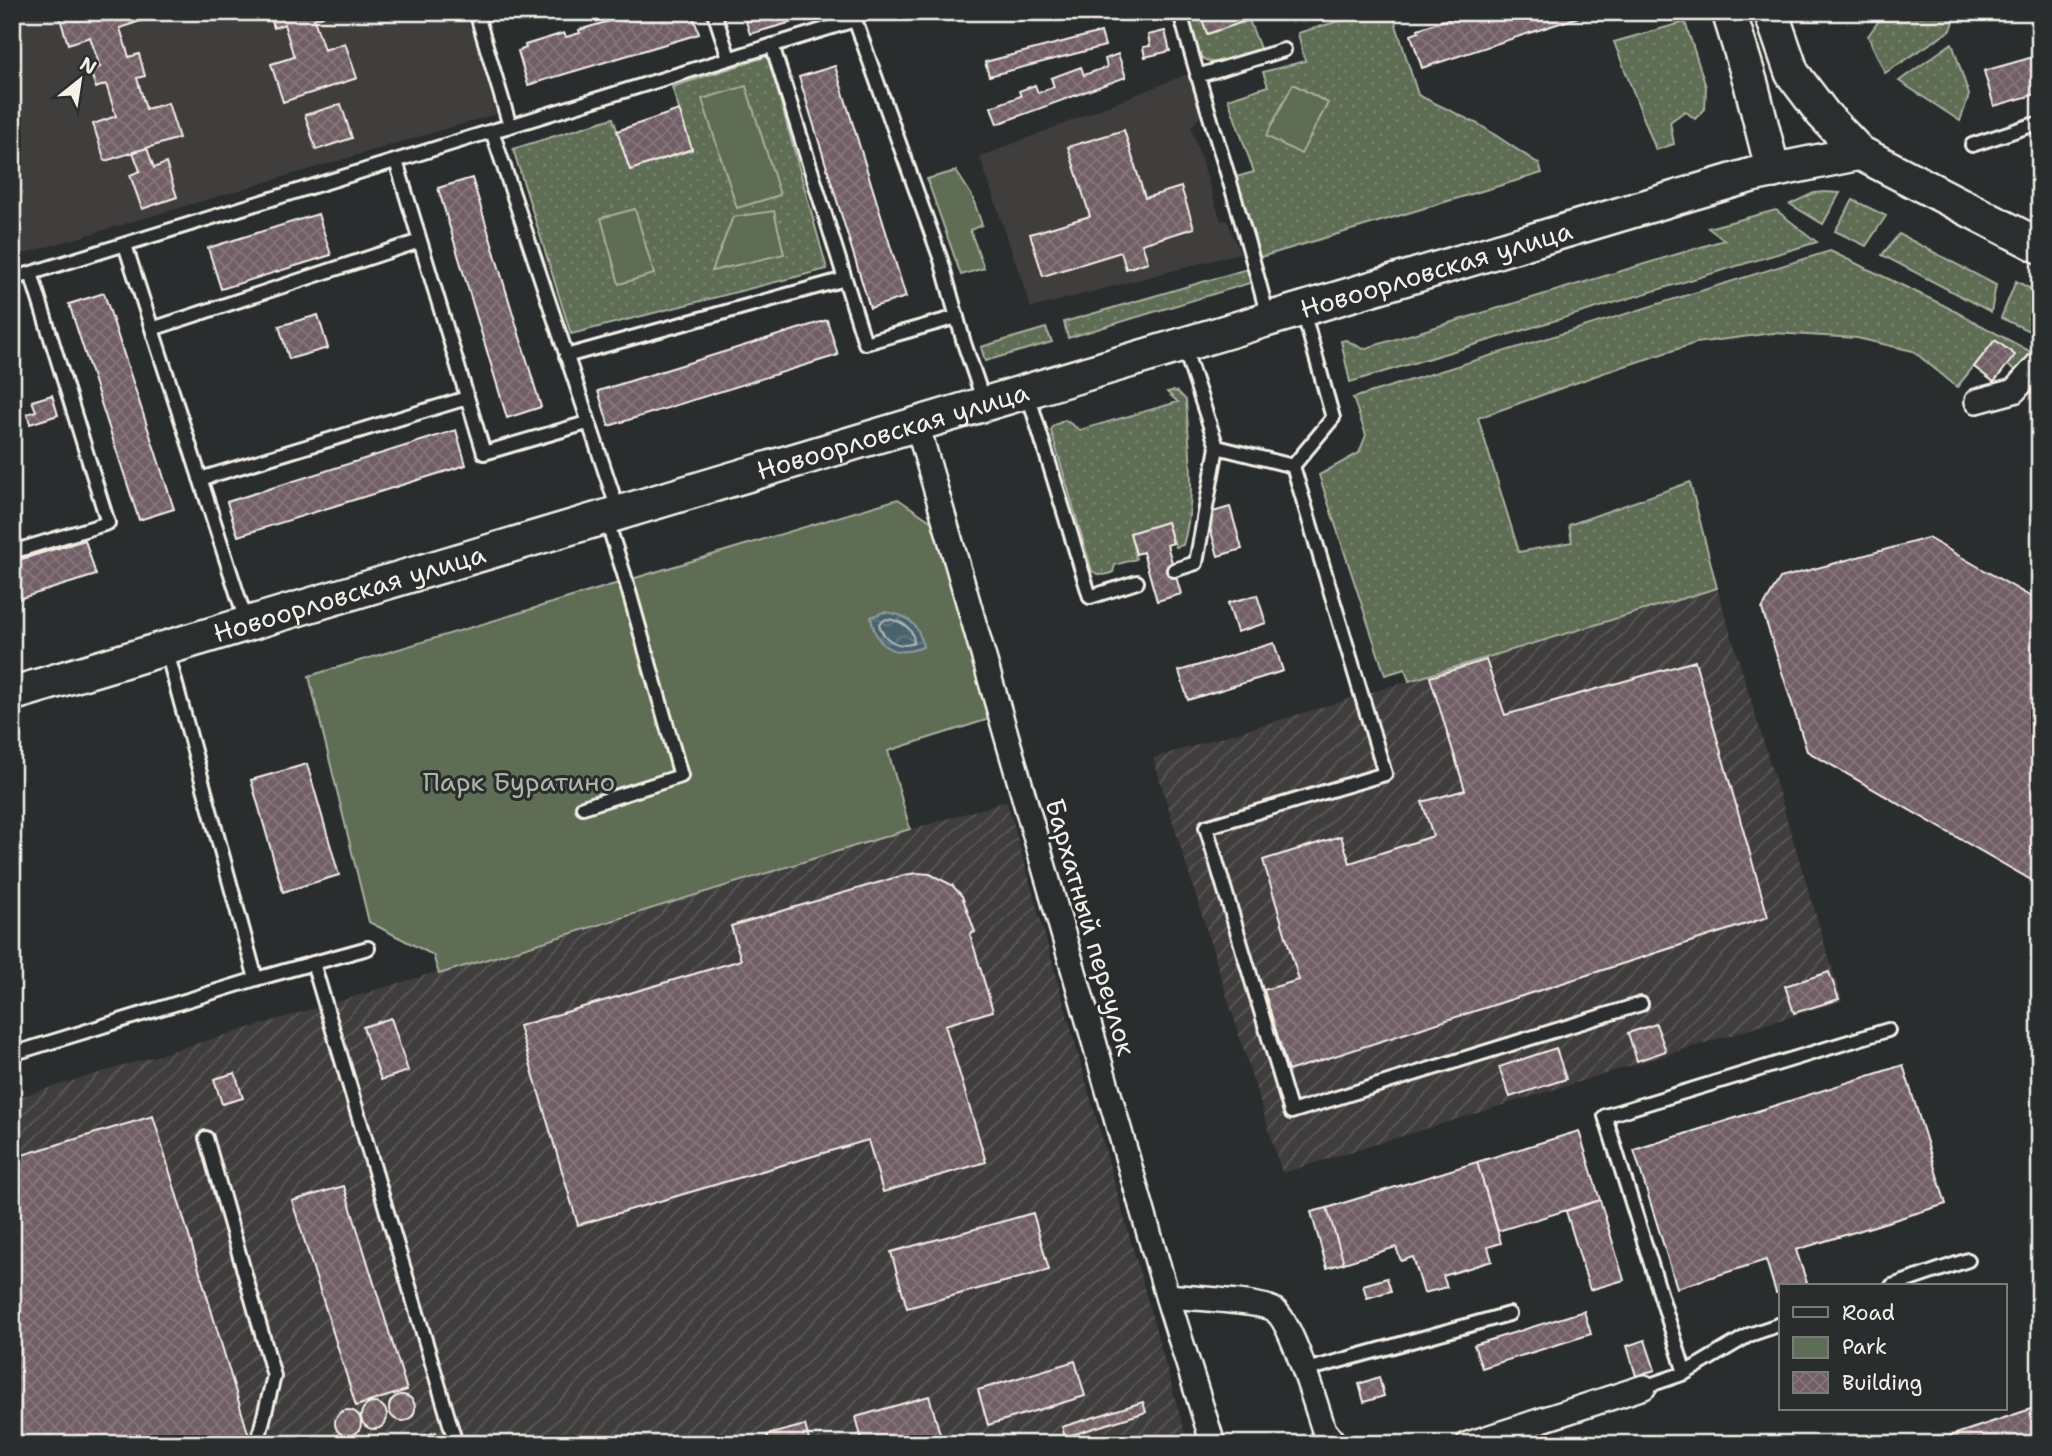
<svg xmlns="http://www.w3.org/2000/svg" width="2052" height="1456" font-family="'Shantell Sans',sans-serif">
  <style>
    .built { fill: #3f3c3e }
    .industrial { fill: url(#industrial-furrows) }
    .grass { fill: url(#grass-dots); stroke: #a9af9e; stroke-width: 2 }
    .park { fill: #5e6d55; stroke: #a9af9e; stroke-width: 2 }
    .water { fill: url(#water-waves); stroke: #8e9c9f; stroke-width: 2 }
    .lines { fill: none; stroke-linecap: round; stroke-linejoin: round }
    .shore { stroke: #b0b9b7; stroke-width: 2 }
    .building { fill: url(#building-cross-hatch); stroke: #f4f1e8; stroke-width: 2 }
    .lane-casing { stroke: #f4f1e8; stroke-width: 18 }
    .street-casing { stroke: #f4f1e8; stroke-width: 28 }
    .secondary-casing { stroke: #f4f1e8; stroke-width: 38 }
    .lane { stroke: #2a2d2e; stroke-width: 12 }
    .street { stroke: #2a2d2e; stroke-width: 23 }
    .secondary { stroke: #2a2d2e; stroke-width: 33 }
    .labels { text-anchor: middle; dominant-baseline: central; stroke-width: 6; stroke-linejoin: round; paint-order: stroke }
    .street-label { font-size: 26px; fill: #f4f1e8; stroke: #2a2d2e }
    .park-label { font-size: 26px; fill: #b0b6a6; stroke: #2a2d2e }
  </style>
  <defs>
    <pattern id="industrial-furrows" width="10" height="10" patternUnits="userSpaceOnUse" patternTransform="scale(1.75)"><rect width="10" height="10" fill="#3f3c3e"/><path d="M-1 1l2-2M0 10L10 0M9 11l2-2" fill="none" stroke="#5b595a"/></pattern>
    <pattern id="grass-dots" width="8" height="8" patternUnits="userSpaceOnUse" patternTransform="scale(1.75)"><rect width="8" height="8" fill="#5e6d55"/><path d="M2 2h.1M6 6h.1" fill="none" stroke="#76826d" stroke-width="1.8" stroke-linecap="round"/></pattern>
    <pattern id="water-waves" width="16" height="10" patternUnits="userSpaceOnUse" patternTransform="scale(1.75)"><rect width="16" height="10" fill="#4a646e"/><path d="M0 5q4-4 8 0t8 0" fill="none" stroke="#657b83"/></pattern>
    <pattern id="building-cross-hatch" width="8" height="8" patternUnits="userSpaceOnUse" patternTransform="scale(1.75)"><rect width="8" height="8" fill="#715f65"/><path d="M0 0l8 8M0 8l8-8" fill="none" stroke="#86767b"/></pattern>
  </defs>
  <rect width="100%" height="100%" fill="#2a2d2e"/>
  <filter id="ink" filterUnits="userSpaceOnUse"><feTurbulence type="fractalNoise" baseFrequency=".0143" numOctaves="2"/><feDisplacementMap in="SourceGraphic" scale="14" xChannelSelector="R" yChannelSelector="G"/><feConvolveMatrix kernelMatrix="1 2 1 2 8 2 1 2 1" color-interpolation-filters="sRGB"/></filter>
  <g filter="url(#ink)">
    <path class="built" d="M 12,12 L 466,12 L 496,114 L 20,255 L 12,231 Z
      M 1190,73 L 1203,113 L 1191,128 L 1221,221 L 1227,220 L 1240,253 L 1031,308 L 980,157 Z"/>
    <path class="industrial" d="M 1717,588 L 1842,1001 L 1282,1173 L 1153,758 Z
      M 1007,801 L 1188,1444 L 12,1444 L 12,1099 Z"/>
    <path class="grass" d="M 1187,12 L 1200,12 L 1208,34 L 1249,20 L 1261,51 C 1242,57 1215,72 1199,55 Z
      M 1370,12 L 1392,12 L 1418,95 L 1480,125 L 1539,164 L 1542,173 L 1254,259 L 1229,179 L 1254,172 L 1228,99 L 1268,86 L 1263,72 L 1305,61 L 1298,33 Z
      M 1885,12 L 1953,12 L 1955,19 L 1951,30 L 1885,73 L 1868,36 Z
      M 1685,22 L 1706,87 L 1705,109 L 1695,119 L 1685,111 L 1670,122 L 1674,144 L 1656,150 L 1614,42 Z
      M 1952,43 L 1969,95 L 1960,121 L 1899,81 Z
      M 768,56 L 827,269 L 571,334 L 513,149 L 613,118 L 630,170 L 692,150 L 672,87 Z
      M 1824,192 L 1840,193 L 1823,224 L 1790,204 L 1814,193 Z
      M 1853,200 L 1886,216 L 1866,246 L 1835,231 Z
      M 1776,210 L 1817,242 L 1350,382 L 1341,341 L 1346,340 L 1363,349 L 1724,240 L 1708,228 Z
      M 1899,234 L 1996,285 L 1991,312 L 1882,255 Z
      M 1830,251 L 1943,305 L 2037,355 L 2023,375 L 2007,365 L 2014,355 L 1995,340 L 1957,387 L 1913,351 L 1857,338 L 1773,333 L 1696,343 L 1606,372 L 1478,418 L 1519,552 L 1572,542 L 1569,525 L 1690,482 L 1717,588 L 1409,681 L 1405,669 L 1385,675 L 1319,475 L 1359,453 L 1366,435 L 1353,398 Z
      M 1251,268 L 1254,278 L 1250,283 L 1068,338 L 1064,322 Z
      M 2016,281 L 2040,294 L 2040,336 L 2001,318 Z
      M 1046,328 L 1052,342 L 985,361 L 981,347 Z
      M 1172,391 L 1178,392 L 1186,400 C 1189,449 1197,497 1183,545 L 1176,547 L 1167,523 L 1130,533 L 1136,559 L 1115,565 L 1113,572 C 1105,576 1100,576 1092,571 L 1051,431 L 1053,426 L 1065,420 L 1080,430 L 1178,402 L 1167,392 Z"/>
    <path class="park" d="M 1293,84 L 1328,103 L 1301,154 L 1266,136 Z
      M 746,86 L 780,195 L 737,208 L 702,99 Z
      M 956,171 L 972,196 L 982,225 L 970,230 L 984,268 L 961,275 L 927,179 Z
      M 635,209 L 654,274 L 619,284 L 601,218 Z
      M 774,211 L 784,254 L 712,271 L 733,217 Z
      M 898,499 L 932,522 L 989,719 L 888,751 L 910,829 L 439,974 L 433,955 L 369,922 L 309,676 Z"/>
    <path class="water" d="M 884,612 C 908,614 919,624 923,647 C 894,658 876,648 871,617 Z"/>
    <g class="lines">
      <path class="shore" d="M 886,619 C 900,620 914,627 914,643 C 898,649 883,640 879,624 Z"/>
    </g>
    <path class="building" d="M 58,12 L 141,12 L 143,20 L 120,28 L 129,57 L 139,54 L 145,76 L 137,78 L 146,109 L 168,103 L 179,138 L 105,161 L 93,124 L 116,116 L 106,84 L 96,88 L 90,70 L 100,67 L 90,37 L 68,44 Z
      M 269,12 L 322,12 L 323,16 L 314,19 L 324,50 L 345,43 L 357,78 L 283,102 L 271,64 L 294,57 L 284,24 L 274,28 Z
      M 692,12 L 699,34 L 528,85 L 518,51 L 526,48 L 525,45 L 564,33 L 566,37 L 580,33 L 579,30 L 623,17 L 624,21 L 640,16 L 640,12 Z
      M 743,12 L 827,12 L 750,34 Z
      M 1200,12 L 1259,12 L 1261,16 L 1207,34 Z
      M 1471,12 L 1591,12 L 1591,13 L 1422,68 L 1411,35 L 1419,32 L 1418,29 L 1457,16 L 1458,20 L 1472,15 Z
      M 1165,31 L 1170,51 L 1145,57 L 1143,47 L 1150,46 L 1148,35 Z
      M 1101,32 L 1105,46 L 989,76 L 985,62 Z
      M 1118,54 L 1126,77 L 997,124 L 991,107 L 1021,96 L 1019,91 L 1035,85 L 1038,93 L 1054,87 L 1051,78 L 1081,67 L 1084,75 L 1107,67 L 1105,59 Z
      M 2040,55 L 2040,93 L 1994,106 L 1984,71 Z
      M 835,66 L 906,297 L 870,308 L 799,77 Z
      M 341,104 L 352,138 L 316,150 L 305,115 Z
      M 679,110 L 692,149 L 630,170 L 617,131 Z
      M 1124,130 L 1145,198 L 1181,187 L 1194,228 L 1142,244 L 1148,262 L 1126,269 L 1121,252 L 1043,276 L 1030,234 L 1090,216 L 1068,147 Z
      M 147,148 L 154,168 L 166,163 L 177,197 L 142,209 L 130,175 L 140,171 L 133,152 Z
      M 472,178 L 541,407 L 507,418 L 438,188 Z
      M 318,214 L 331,255 L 221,289 L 208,248 Z
      M 104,293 L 174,509 L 139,520 L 69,304 Z
      M 318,315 L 328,348 L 289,359 L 279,326 Z
      M 827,320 L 838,355 L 609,426 L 598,391 Z
      M 1995,340 L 2015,355 L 1994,382 L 1974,367 Z
      M 52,395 L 58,415 L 30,424 L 27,414 L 36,411 L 32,401 Z
      M 456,430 L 466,465 L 238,536 L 227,502 Z
      M 1230,507 L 1242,549 L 1218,556 L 1206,514 Z
      M 1167,522 L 1173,543 L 1167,545 L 1181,594 L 1157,601 L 1143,552 L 1136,554 L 1130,533 Z
      M 1928,538 L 2040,602 L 2040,885 L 1807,751 L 1762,609 L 1780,578 Z
      M 85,540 L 96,575 L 12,601 L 12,562 Z
      M 1257,595 L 1266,623 L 1237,632 L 1228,603 Z
      M 1274,643 L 1283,671 L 1188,700 L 1179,671 Z
      M 1486,660 L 1505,715 L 1695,661 L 1768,917 L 1288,1071 L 1264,990 L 1299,980 L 1263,860 L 1341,836 L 1350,863 L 1433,836 L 1422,802 L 1465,790 L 1430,677 Z
      M 307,764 L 339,875 L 283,892 L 251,780 Z
      M 917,873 L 930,874 L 952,885 L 962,896 L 975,932 L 970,934 L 993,1011 L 945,1025 L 986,1162 L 883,1192 L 868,1140 L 578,1225 L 519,1026 L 741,960 L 731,926 L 904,875 Z
      M 1829,972 L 1839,999 L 1794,1013 L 1785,986 Z
      M 391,1018 L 408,1071 L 381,1080 L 363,1027 Z
      M 1656,1024 L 1666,1051 L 1637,1061 L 1628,1033 Z
      M 1556,1048 L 1566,1079 L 1510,1097 L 1499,1067 Z
      M 1903,1065 L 1946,1204 L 1796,1250 L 1807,1283 L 1797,1286 L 1781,1286 L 1781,1291 L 1776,1293 L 1766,1260 L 1677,1288 L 1634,1150 Z
      M 235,1073 L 243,1098 L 222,1104 L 214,1079 Z
      M 153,1116 L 251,1443 L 12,1444 L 12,1158 Z
      M 1579,1131 L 1600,1200 L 1498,1231 L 1477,1162 Z
      M 1477,1162 L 1501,1243 L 1488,1247 L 1492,1261 L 1443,1276 L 1447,1287 L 1424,1293 L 1413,1257 L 1401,1261 L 1396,1247 L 1344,1263 L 1327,1208 Z
      M 344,1186 L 407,1390 L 356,1406 L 292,1201 Z
      M 1600,1200 L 1624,1280 L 1590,1290 L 1566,1211 Z
      M 1327,1208 L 1344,1263 L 1327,1268 L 1311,1212 Z
      M 1033,1213 L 1049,1270 L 907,1308 L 891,1252 Z
      M 1387,1278 L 1391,1291 L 1367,1298 L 1363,1285 Z
      M 1584,1311 L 1591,1334 L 1482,1368 L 1474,1345 Z
      M 1645,1340 L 1655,1370 L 1636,1376 L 1627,1346 Z
      M 1075,1361 L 1085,1396 L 988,1425 L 978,1390 Z
      M 1379,1377 L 1384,1396 L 1364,1402 L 1359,1384 Z
      M389 1408a13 13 0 1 1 26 0a13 13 0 1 1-26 0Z
      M 929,1396 L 943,1444 L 863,1444 L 856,1417 Z
      M 1143,1402 L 1146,1412 L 1065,1437 L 1062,1427 Z
      M361 1416a13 13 0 1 1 26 0a13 13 0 1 1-26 0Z
      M 2040,1406 L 2040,1444 L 1926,1444 Z
      M335 1423a13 13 0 1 1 26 0a13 13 0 1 1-26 0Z
      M 805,1425 L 810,1444 L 770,1444 L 767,1435 Z
      M 436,1432 L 440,1444 L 399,1444 Z"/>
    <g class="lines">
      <g class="lane-casing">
        <path id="lane" d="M 476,12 L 510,126 L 492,131 L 618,510
          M 714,12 L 729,58
          M 1180,12 C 1207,115 1243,215 1268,318
          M 772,45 L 865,343 L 957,317
          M 1197,76 L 1284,50
          M 510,126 L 855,20 L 941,260 L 964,343 L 984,402
          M 1972,145 L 2032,125 L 2040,125
          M 396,161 L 484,453 L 587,423
          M 125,245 L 246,621
          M 12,279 L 492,131
          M 152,329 L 420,241
          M 1183,344 L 1217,447 L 1293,466 L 1333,418 L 1303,311
          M 566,356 L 845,279
          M 1027,391 L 1090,597 L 1137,582
          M 1293,466 L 1385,774 L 1206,827 L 1291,1112 L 1641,1004
          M 200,479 L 467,398
          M 12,552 L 108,523 L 31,273
          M 1174,570 L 1196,563 L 1217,447
          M 166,648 L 256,979
          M 583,807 L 681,776 L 624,574 L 606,518
          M 313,963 L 456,1444
          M 12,1054 L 256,979 L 368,948
          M 206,1138 L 274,1376 L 257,1444
          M 1892,1286 L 1968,1260
          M 1303,1371 L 1509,1314
          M 1685,1373 L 1605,1116 L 1888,1030
          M 1644,1387 L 1685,1373 L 1749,1335 L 1781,1324"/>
      </g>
      <g class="street-casing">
        <path id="street" d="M 1977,401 L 2014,391 L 2040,362
          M 917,424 L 1167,1296 L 1213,1444
          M 1167,1296 C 1188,1298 1260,1301 1274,1310 C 1292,1321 1316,1407 1324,1430 L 1335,1444
          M 1468,1444 L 1644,1387"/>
      </g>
      <g class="secondary-casing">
        <g id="secondary">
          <path d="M 1729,12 L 1751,84 L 1773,171"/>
          <path d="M 1771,12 L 1792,73 L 1823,114 L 1860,153 L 2040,246"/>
          <path id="s1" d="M 12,694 C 592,519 1172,347 1752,175 L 1860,153"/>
        </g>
      </g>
      <use href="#lane" class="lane"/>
      <use href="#street" class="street"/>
      <use href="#secondary" class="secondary"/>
    </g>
  </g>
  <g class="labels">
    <g class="street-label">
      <text stroke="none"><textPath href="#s1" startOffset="1486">Новоорловская улица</textPath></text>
      <text stroke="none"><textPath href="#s1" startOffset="919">Новоорловская улица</textPath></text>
      <text stroke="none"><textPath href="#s1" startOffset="352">Новоорловская улица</textPath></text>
      <text transform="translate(1091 927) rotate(74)">Бархатный переулок</text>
    </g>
    <g class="park-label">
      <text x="519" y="781">Парк Буратино</text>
    </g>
  </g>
  <rect width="2052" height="1456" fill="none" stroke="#2a2d2e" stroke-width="42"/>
  <rect x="21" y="21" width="2010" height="1414" fill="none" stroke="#f4f1e8" stroke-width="2.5" filter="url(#ink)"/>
  <rect x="1779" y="1284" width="228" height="126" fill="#2a2d2e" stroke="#7b7b78" stroke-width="2"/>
  <rect x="1793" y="1307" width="35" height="10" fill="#2a2d2e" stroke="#7b7b78" stroke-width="2"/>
  <text x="1842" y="1320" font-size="21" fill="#f4f1e8">Road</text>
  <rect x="1793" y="1337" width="35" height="21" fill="#5e6d55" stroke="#7b7b78" stroke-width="2"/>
  <text x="1842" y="1354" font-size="21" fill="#f4f1e8">Park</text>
  <rect x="1793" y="1372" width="35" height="21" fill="url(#building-cross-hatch)" stroke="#7b7b78" stroke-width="2"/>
  <text x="1842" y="1390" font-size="21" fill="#f4f1e8">Building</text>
  <g transform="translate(80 80) rotate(30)" stroke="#2a2d2e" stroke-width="5" paint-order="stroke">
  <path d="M0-5L12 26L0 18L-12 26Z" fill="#f4f1e8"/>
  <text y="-10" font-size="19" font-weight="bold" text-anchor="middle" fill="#f4f1e8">N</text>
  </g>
</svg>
